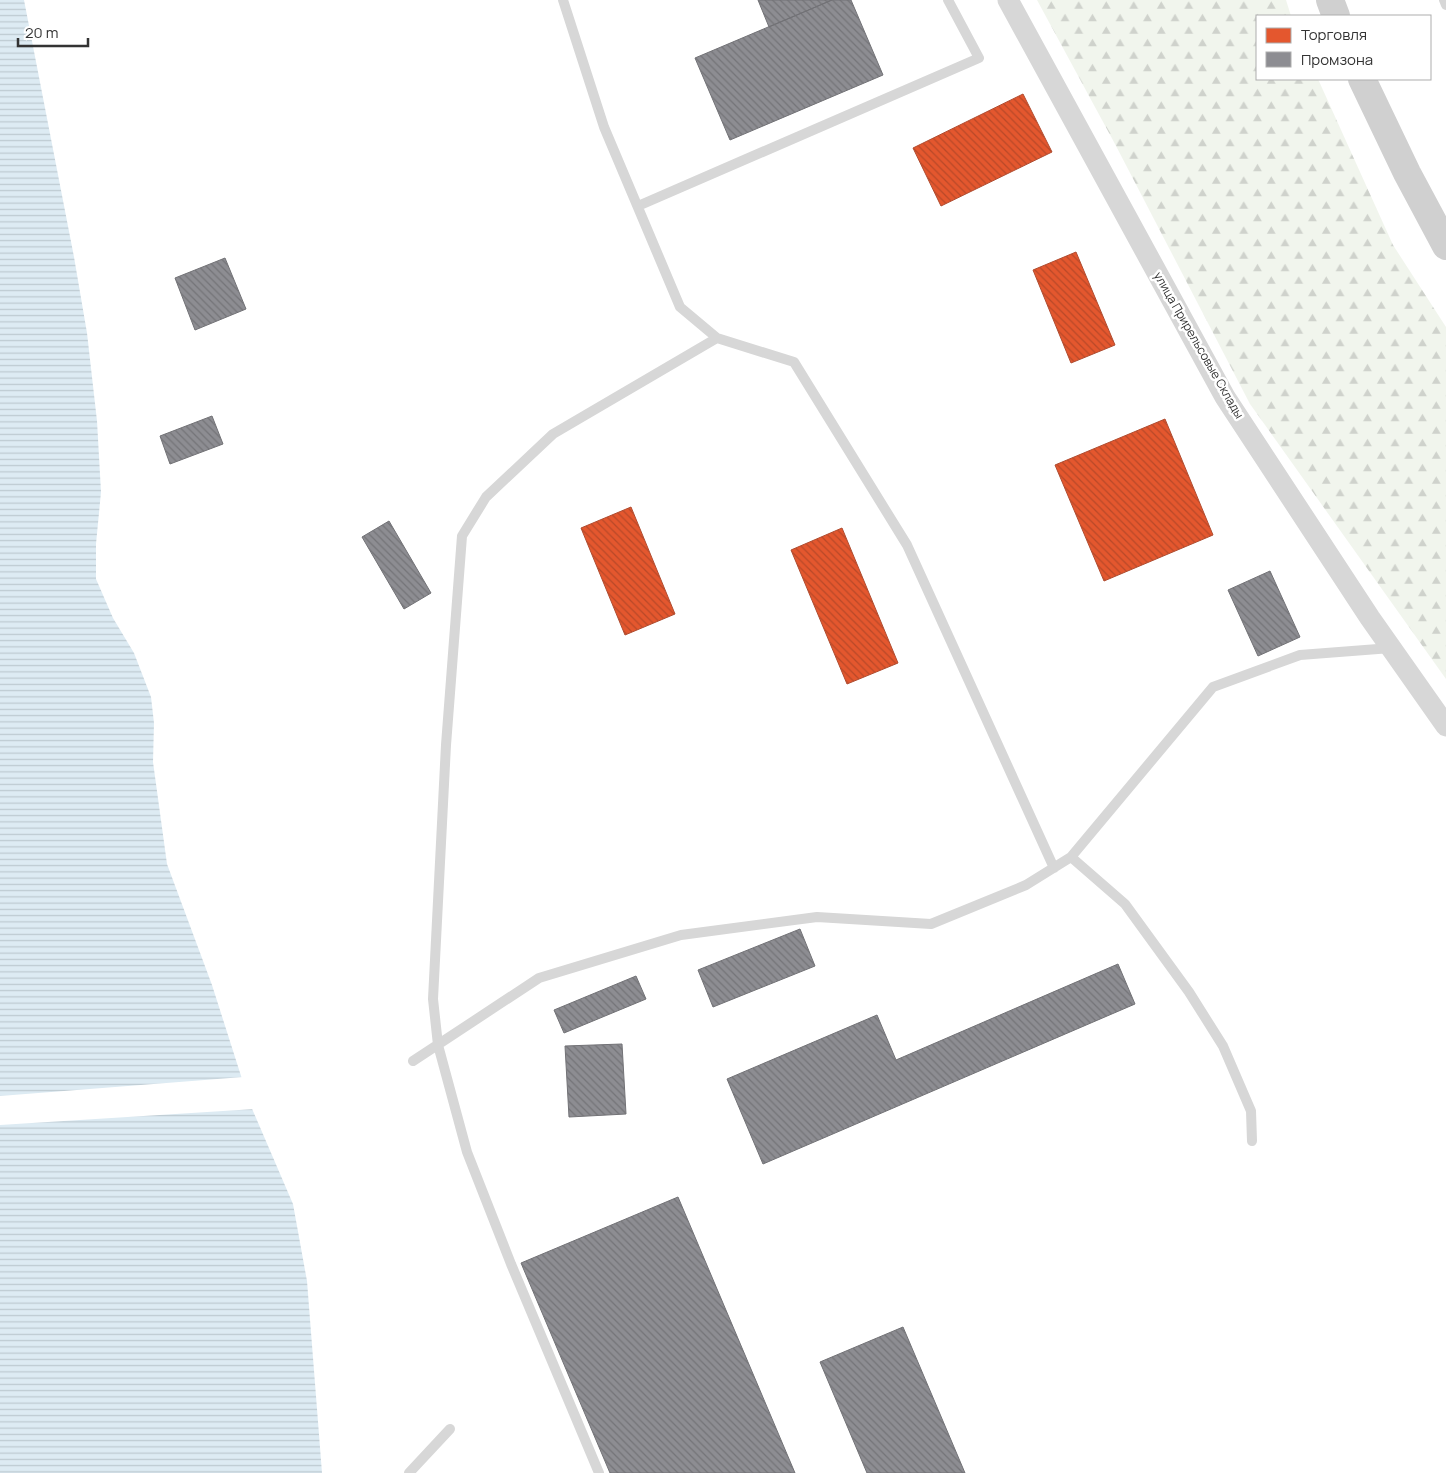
<svg xmlns="http://www.w3.org/2000/svg" width="1446" height="1473" font-family="Manrope,sans-serif">
  <style>
    .forest { fill: url(#forest-firs) }
    .water { fill: url(#water-rules) }
    .pier { fill: #fff }
    .shops { fill: url(#shops-back-hatch); stroke: #af4c30 }
    .industry { fill: url(#industry-back-hatch); stroke: #727276 }
    .lines { fill: none; stroke-linecap: round; stroke-linejoin: round }
    .service { stroke: #d7d7d7; stroke-width: 10 }
    .minor { stroke: #d7d7d7; stroke-width: 21 }
    .secondary { stroke: #d0d0d0; stroke-width: 28 }
    .labels { text-anchor: middle; dominant-baseline: central; stroke-width: 5; stroke-linejoin: round; paint-order: stroke }
    .street-label { font-size: 12px; fill: #333; stroke: #fff }
  </style>
  <defs>
    <pattern id="forest-firs" width="22" height="20" patternUnits="userSpaceOnUse" patternTransform="scale(1.25)"><rect width="22" height="20" fill="#f1f5ed"/><path d="M5 1l3.5 6h-7zM16 11l3.5 6h-7z" fill="#cfd2cc"/></pattern>
    <pattern id="water-rules" width="6" height="5" patternUnits="userSpaceOnUse" patternTransform="scale(1.25)"><rect width="6" height="5" fill="#ddebf3"/><path d="M0 2.5h6" fill="none" stroke="#becad1"/></pattern>
    <pattern id="shops-back-hatch" width="6" height="6" patternUnits="userSpaceOnUse" patternTransform="scale(1.25)"><rect width="6" height="6" fill="#e4572e"/><path d="M-1 5l2 2M0 0l6 6M5-1l2 2" fill="none" stroke="#b94928"/></pattern>
    <pattern id="industry-back-hatch" width="6" height="6" patternUnits="userSpaceOnUse" patternTransform="scale(1.25)"><rect width="6" height="6" fill="#8d8d92"/><path d="M-1 5l2 2M0 0l6 6M5-1l2 2" fill="none" stroke="#747478"/></pattern>
  </defs>
  <rect width="100%" height="100%" fill="#fff"/>
  <path class="forest" d="M 1037,0 L 1286,0 L 1291,16 L 1257,16 L 1257,79 L 1318,79 L 1393,245 L 1446,327 L 1446,679 L 1250,404 L 1115,144 Z"/>
  <path class="water" d="M 0,0 L 24,0 L 74,257 L 87,333 L 97,421 L 101,492 L 96,544 L 96,579 L 113,618 L 134,653 L 151,697 L 154,723 L 153,762 L 167,864 L 212,985 L 250,1104 L 293,1204 L 307,1281 L 322,1473 L 0,1473 Z"/>
  <path class="pier" d="M 243,1077 L 255,1109 L 0,1125 L 0,1096 Z"/>
  <path class="shops" d="M 1023,94 L 1052,152 L 941,206 L 913,148 Z
    M 1076,252 L 1115,345 L 1071,363 L 1033,270 Z
    M 1165,419 L 1213,535 L 1104,581 L 1055,465 Z
    M 631,507 L 675,614 L 625,635 L 581,528 Z
    M 842,528 L 898,663 L 847,684 L 791,550 Z"/>
  <path class="industry" d="M 758,0 L 832,0 L 769,27 Z
    M 832,0 L 851,0 L 883,75 L 730,140 L 695,58 Z
    M 225,258 L 246,309 L 195,330 L 175,278 Z
    M 212,416 L 223,444 L 170,464 L 160,436 Z
    M 389,521 L 431,593 L 404,609 L 362,537 Z
    M 1270,571 L 1300,637 L 1258,656 L 1228,590 Z
    M 800,929 L 815,966 L 713,1007 L 698,970 Z
    M 1118,964 L 1135,1004 L 763,1164 L 727,1079 L 877,1015 L 896,1060 Z
    M 636,976 L 646,999 L 564,1033 L 554,1010 Z
    M 622,1044 L 626,1114 L 569,1117 L 565,1046 Z
    M 678,1197 L 795,1473 L 610,1473 L 521,1263 Z
    M 903,1327 L 965,1473 L 867,1473 L 820,1362 Z"/>
  <g class="lines">
    <path class="service" d="M 563,0 L 604,127 L 680,307 L 717,338 L 794,362 L 907,545 L 1054,868
      M 1444,0 L 1446,5
      M 638,206 L 979,58 L 948,0
      M 1071,857 L 1125,904 L 1189,992 L 1223,1046 L 1251,1111 L 1252,1141
      M 413,1061 L 539,978 L 681,935 L 817,917 L 931,924 L 1026,885 L 1071,857 L 1213,687 L 1300,655 L 1391,648
      M 409,1473 L 450,1429
      M 599,1473 L 511,1264 L 467,1152 L 438,1045 L 433,999 L 446,745 L 462,536 L 486,497 L 553,434 L 717,338"/>
    <path class="minor" d="M 1008,0 L 1225,397 L 1370,618 L 1446,726"/>
    <path class="secondary" d="M 1330,0 L 1336,16
      M 1362,79 L 1407,173 L 1446,246"/>
  </g>
  <g class="labels">
    <g class="street-label">
      <text transform="translate(1199 345) rotate(60)">улица Прирельсовые Склады</text>
    </g>
  </g>
  <rect x="1256" y="15" width="175" height="65" fill="#ffffff" stroke="#adadad"/>
  <rect x="1266" y="28" width="25" height="15" fill="#e4572e" stroke="#adadad"/>
  <text x="1301" y="40" font-size="15" fill="#333333">Торговля</text>
  <rect x="1266" y="52" width="25" height="15" fill="#8d8d92" stroke="#adadad"/>
  <text x="1301" y="65" font-size="15" fill="#333333">Промзона</text>
  <path d="M18 38v8h70v-8" fill="none" stroke="#333333" stroke-width="2.5"/>
  <text x="25" y="38" font-size="15" fill="#333333" stroke="#ffffff" stroke-width="4" paint-order="stroke">20 m</text>
</svg>
